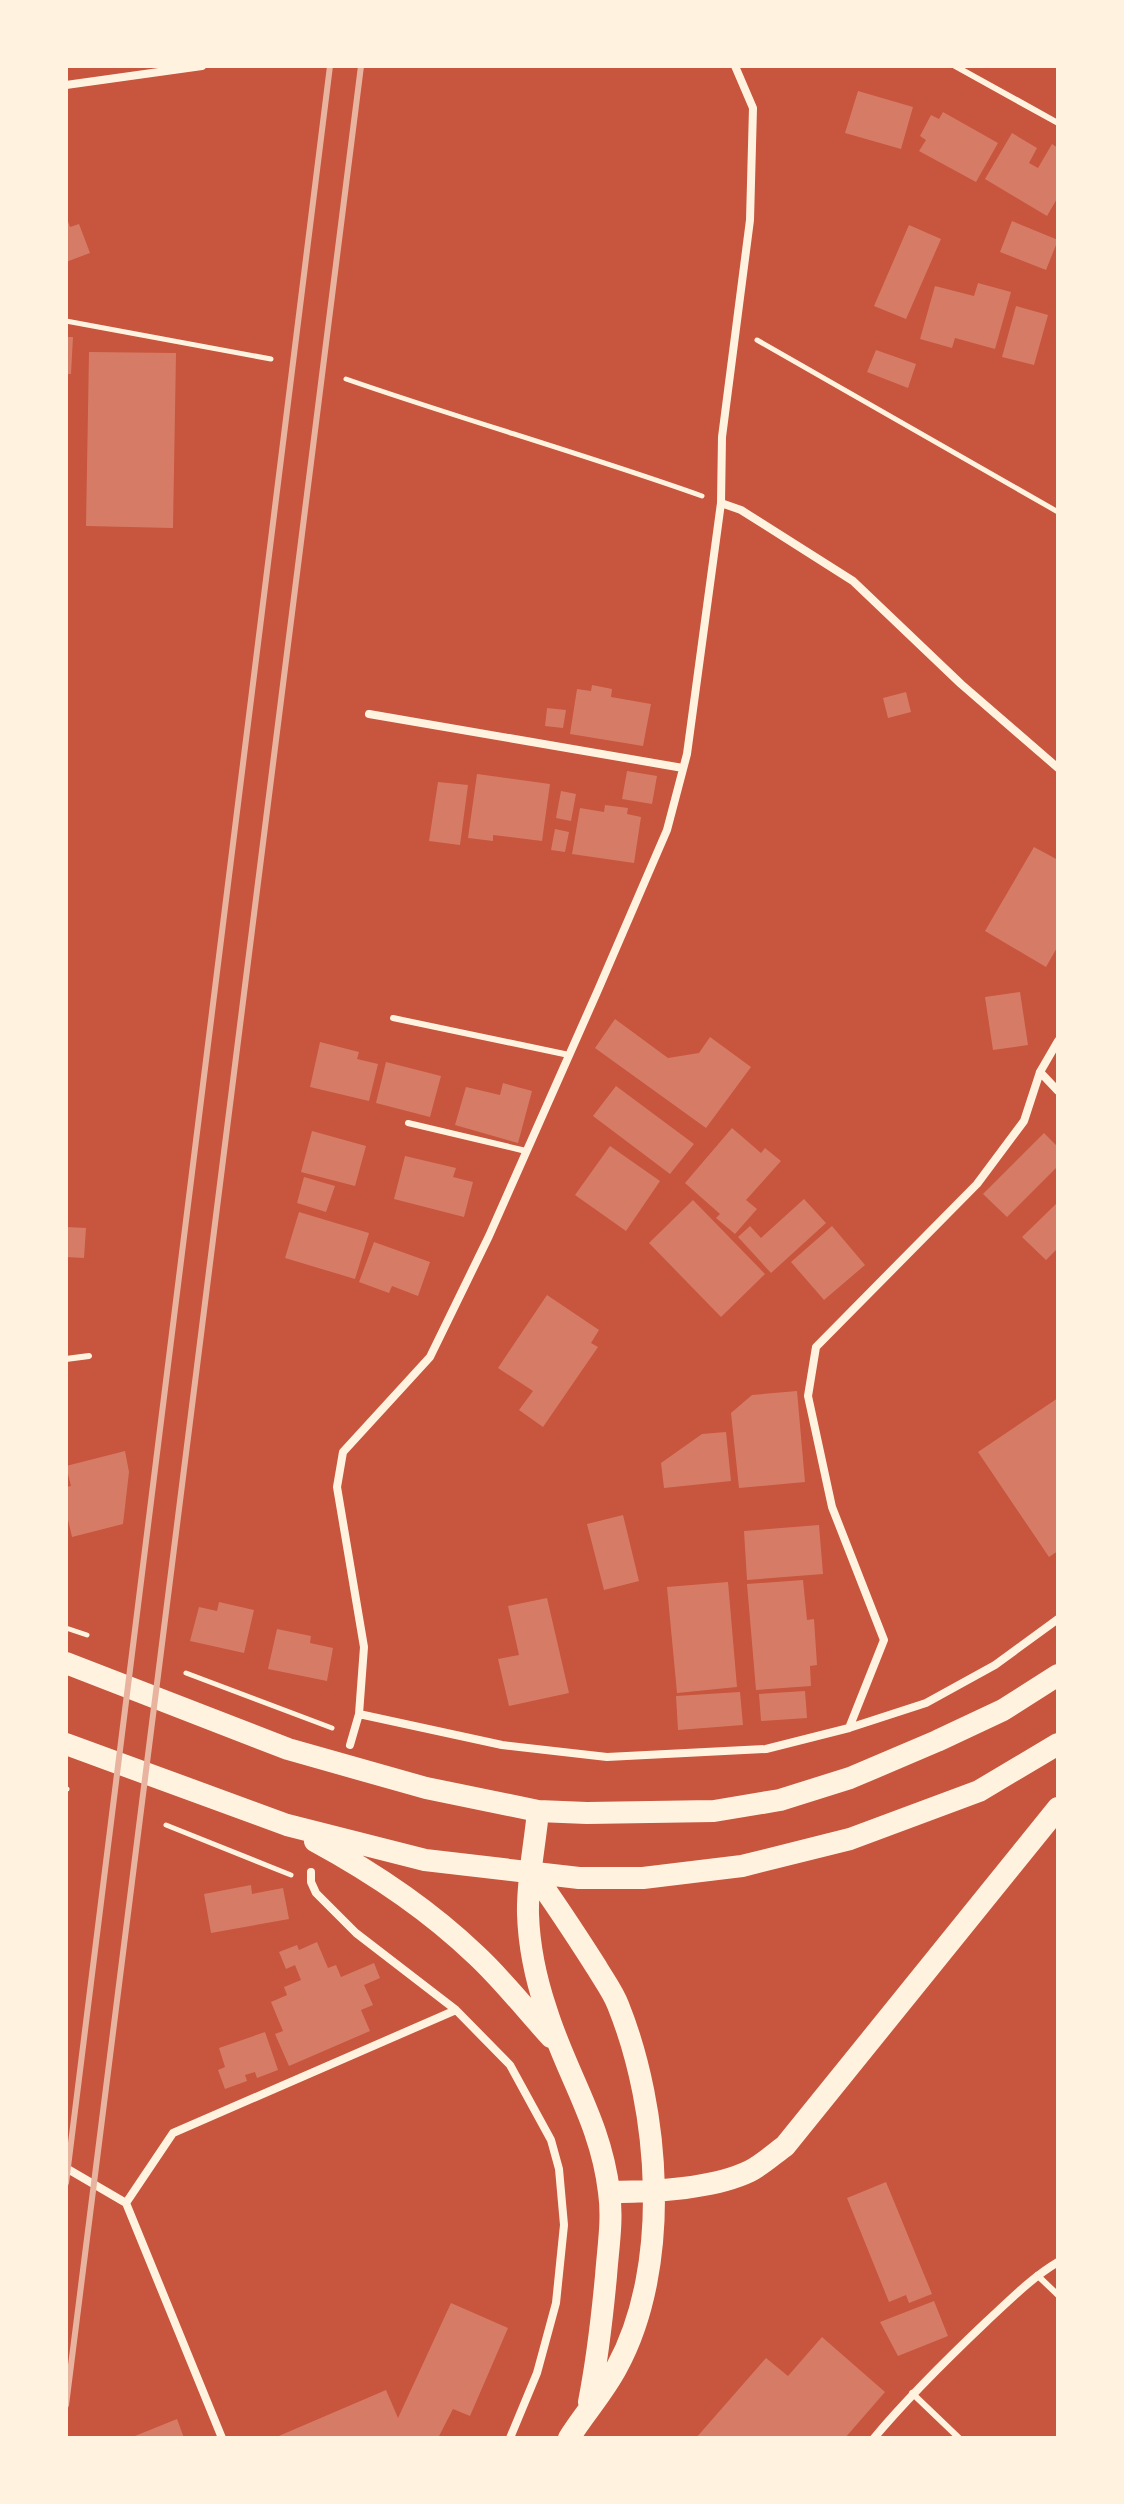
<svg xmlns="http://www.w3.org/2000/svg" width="1124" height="2504" font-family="'PT Sans',sans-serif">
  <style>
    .building { fill: #d67c66 }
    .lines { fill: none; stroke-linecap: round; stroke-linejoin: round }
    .path { stroke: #fff3e0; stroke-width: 5 }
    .service { stroke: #fff3e0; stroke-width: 6 }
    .minor { stroke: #fff3e0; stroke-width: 8 }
    .trunk { stroke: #fff3e0; stroke-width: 22 }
    .rail { stroke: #e9b49f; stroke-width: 6 }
  </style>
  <rect width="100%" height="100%" fill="#c8553d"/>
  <path class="building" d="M 858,91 L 913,107 L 901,149 L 845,133 Z
    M 943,112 L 998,143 L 976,182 L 919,151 L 926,140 L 920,136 L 931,115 L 939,119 Z
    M 1012,133 L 1037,148 L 1029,163 L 1038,168 L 1052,144 L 1058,148 L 1058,197 L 1047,216 L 985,179 Z
    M 66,216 L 70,227 L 79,224 L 90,253 L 66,262 Z
    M 1012,221 L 1058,240 L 1046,270 L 1000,252 Z
    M 909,225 L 941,239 L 906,319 L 874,306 Z
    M 978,283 L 1011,292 L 995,349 L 955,338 L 952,348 L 920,339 L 935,286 L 974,296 Z
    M 1016,306 L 1048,315 L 1034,365 L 1002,357 Z
    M 66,337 L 73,337 L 71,374 L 66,374 Z
    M 876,350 L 916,364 L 908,388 L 867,372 Z
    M 89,352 L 176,353 L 173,528 L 86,526 Z
    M 592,685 L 612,689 L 611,697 L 651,704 L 643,746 L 570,734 L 577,689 L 591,691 Z
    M 906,692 L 911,712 L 888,718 L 883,698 Z
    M 547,708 L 566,710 L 563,728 L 545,726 Z
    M 627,771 L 657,776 L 652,804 L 622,799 Z
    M 477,774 L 550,784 L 542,841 L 493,835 L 493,841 L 468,838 Z
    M 438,782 L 468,785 L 460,845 L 429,841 Z
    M 561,791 L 576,794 L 571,821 L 556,818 Z
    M 605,805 L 628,808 L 627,814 L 641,817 L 634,863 L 572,854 L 580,808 L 604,812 Z
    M 555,829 L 569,832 L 565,852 L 551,850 Z
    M 1034,847 L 1058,860 L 1058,946 L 1046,967 L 985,931 Z
    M 1020,992 L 1028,1045 L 993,1050 L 985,997 Z
    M 615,1019 L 668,1058 L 699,1053 L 710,1037 L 751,1067 L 706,1128 L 595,1048 Z
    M 320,1042 L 359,1052 L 357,1059 L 378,1064 L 369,1101 L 310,1087 Z
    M 386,1062 L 441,1076 L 430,1117 L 376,1103 Z
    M 503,1083 L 532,1091 L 518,1143 L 455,1125 L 466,1087 L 500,1095 Z
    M 616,1086 L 694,1144 L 670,1174 L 593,1116 Z
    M 732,1128 L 761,1153 L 765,1148 L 781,1161 L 746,1200 L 757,1209 L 735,1234 L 716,1218 L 720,1214 L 685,1183 Z
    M 312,1131 L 366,1146 L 355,1186 L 301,1172 Z
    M 1044,1133 L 1058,1147 L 1058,1166 L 1007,1217 L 983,1194 Z
    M 610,1146 L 660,1181 L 626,1231 L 575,1195 Z
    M 405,1156 L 456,1168 L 453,1177 L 473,1182 L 464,1217 L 394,1199 Z
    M 304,1177 L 335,1186 L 326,1212 L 297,1203 Z
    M 804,1199 L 826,1223 L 771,1273 L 738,1237 L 750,1226 L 761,1238 Z
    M 693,1200 L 765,1274 L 721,1317 L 649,1243 Z
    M 1058,1202 L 1058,1248 L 1046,1260 L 1022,1237 Z
    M 299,1212 L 369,1233 L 355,1279 L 285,1258 Z
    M 832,1226 L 865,1265 L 824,1300 L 791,1262 Z
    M 66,1227 L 86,1228 L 84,1258 L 66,1257 Z
    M 374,1242 L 430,1262 L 418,1296 L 392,1286 L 389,1293 L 359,1282 Z
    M 547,1295 L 599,1330 L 591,1343 L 598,1347 L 543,1427 L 519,1410 L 533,1391 L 498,1368 Z
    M 797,1391 L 805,1482 L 739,1488 L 731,1413 L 752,1395 Z
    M 1058,1398 L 1058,1551 L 1049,1557 L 978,1452 Z
    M 726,1432 L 731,1481 L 664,1488 L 661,1463 L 702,1434 Z
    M 125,1451 L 129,1472 L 123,1524 L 72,1537 L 66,1511 L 66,1487 L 71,1486 L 66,1466 Z
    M 623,1515 L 639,1581 L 604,1590 L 587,1524 Z
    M 819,1525 L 823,1574 L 747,1580 L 744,1531 Z
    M 803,1580 L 807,1620 L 814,1619 L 817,1665 L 810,1666 L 811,1686 L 756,1690 L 747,1584 Z
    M 728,1582 L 737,1687 L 677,1693 L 667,1587 Z
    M 547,1598 L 569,1693 L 509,1706 L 498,1659 L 519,1655 L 508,1606 Z
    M 219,1602 L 254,1610 L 244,1653 L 190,1641 L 199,1607 L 217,1611 Z
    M 277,1629 L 311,1636 L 310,1643 L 333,1648 L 327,1681 L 268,1669 Z
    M 805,1691 L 807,1718 L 761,1721 L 759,1694 Z
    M 740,1692 L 743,1725 L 678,1730 L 676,1696 Z
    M 251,1885 L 252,1894 L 283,1888 L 289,1919 L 211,1933 L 204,1894 Z
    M 317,1942 L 328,1968 L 336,1965 L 341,1977 L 374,1963 L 380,1978 L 364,1985 L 373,2005 L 361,2010 L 370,2031 L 289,2066 L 275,2034 L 283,2031 L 271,2002 L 287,1995 L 284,1987 L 301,1980 L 295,1965 L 286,1969 L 279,1952 L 297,1945 L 299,1950 Z
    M 265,2032 L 278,2070 L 257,2078 L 255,2072 L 245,2075 L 247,2081 L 225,2089 L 218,2070 L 225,2067 L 219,2048 Z
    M 886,2182 L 932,2294 L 909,2303 L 906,2295 L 889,2302 L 847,2198 Z
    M 934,2301 L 948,2336 L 898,2356 L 880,2322 Z
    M 451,2303 L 508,2328 L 470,2416 L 453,2409 L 438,2438 L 274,2438 L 386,2390 L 398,2418 Z
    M 822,2337 L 885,2392 L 845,2438 L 696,2438 L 766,2358 L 788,2376 Z
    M 177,2419 L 184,2438 L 130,2438 Z"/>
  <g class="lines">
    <path class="path" d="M 66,321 L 271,359
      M 757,340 L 1058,512
      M 346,379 C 464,420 584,454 702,496
      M 66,1628 L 87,1635
      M 186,1673 L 332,1728
      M 66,1789 L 67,1789
      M 166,1825 L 291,1875"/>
    <path class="service" d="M 955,66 L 1058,123
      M 393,1018 L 569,1055
      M 408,1123 L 526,1151
      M 66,1359 L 89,1356
      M 1037,2275 L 1058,2295
      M 912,2393 L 959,2438"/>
    <path class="minor" d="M 66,85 L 202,66
      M 721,503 L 741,510 L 853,581 L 961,684 L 1058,768
      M 369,714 L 683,768
      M 1040,1072 L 1058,1091
      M 359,1714 L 502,1745 L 607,1757 L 766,1749 L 849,1728 L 926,1703 L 995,1665 L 1058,1619
      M 849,1728 L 884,1640 L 832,1507 L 808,1396 L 816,1347 L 977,1184 L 1024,1121 L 1040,1072 L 1058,1041
      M 350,1745 L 359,1714 L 364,1647 L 337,1487 L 343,1452 L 430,1357 L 489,1236 L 598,990 L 667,830 L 687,754 L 721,503 L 722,437 L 750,220 L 753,108 L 735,66
      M 311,1872 L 311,1882 L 316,1893 L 356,1933 L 456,2010 L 510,2065 L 551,2140 L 559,2169 L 564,2225 L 556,2303 L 537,2373 L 510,2438
      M 66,2168 L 126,2203 L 222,2438
      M 126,2203 L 173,2133 L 456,2010
      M 874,2438 C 909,2396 947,2359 986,2322 C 1010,2300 1031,2278 1058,2262"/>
    <path class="trunk" d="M 66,1663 L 288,1749 L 426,1788 L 538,1811 L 587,1813 L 714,1811 L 780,1800 L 850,1778 L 937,1741 L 1003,1710 L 1058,1675
      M 66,1744 L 287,1825 L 425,1860 L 579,1878 L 643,1878 L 742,1866 L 850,1839 L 979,1791 L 1058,1744
      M 538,1811 C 535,1845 527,1881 528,1914 C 529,1946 536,1979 546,2009 C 566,2074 601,2122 609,2192 C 613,2220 608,2248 606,2276 C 602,2319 597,2361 589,2402
      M 315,1841 C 374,1873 428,1909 476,1955 C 503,1980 526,2010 551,2037
      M 532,1871 C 555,1903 576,1935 597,1968 C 604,1980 613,1992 618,2005 C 660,2109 672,2266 617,2367 C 604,2392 584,2414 569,2438
      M 609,2192 C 650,2192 713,2189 750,2171 C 762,2165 774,2154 785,2146 L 1058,1808"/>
    <path class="rail" d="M 66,2183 L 330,66
      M 66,2405 L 361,66"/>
  </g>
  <rect width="1124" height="2504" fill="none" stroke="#fff3e0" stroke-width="136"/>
</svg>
